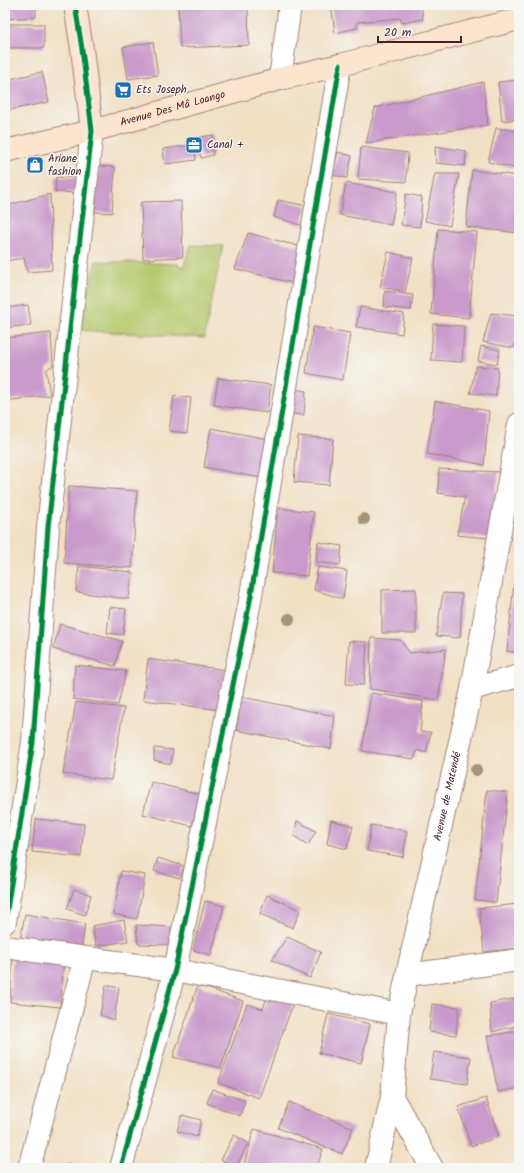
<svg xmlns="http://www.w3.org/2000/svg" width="524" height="1173" font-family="Kalam,sans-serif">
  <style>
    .green { fill: #b5c86b; stroke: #80744b }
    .building { fill: #c99acb }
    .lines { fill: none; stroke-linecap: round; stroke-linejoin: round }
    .street-casing { stroke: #9e8078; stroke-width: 24 }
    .secondary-casing { stroke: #9e8078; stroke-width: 24 }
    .street { stroke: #fff; stroke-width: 22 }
    .secondary { stroke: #fce5cf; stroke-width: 22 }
    .cycleway-casing { stroke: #f6f6f2; stroke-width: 8 }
    .cycleway { stroke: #00873e; stroke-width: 5 }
    .tree { fill: #a7927a }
    .labels { text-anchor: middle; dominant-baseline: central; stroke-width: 3; stroke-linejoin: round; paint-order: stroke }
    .poi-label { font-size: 11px; fill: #4a1f2b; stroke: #f6f6f2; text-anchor: start }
    .street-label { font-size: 11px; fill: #4a1f2b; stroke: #f6f6f2 }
  </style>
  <rect width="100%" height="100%" fill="#f6f6f2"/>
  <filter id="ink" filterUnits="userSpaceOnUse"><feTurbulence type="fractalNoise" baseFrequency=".025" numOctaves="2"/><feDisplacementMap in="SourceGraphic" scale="8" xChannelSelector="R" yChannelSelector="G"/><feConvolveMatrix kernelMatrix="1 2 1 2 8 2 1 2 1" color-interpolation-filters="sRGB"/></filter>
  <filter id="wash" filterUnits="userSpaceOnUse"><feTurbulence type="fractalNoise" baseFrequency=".012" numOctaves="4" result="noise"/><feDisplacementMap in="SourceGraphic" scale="16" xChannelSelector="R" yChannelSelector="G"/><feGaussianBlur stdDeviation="0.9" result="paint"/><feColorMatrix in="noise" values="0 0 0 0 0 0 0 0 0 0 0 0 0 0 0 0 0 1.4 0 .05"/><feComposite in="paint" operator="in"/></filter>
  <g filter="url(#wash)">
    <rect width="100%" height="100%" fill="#f1e0c4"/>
    <path class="green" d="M 191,245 L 223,246 L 204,338 L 79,330 L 96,261 L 178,264 L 183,268 Z"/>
    <g id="blocks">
      <path class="building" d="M 5,5 L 36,5 L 36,17 L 5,19 Z
        M 178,5 L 248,5 L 249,45 L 180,48 Z
        M 331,5 L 421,5 L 423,19 L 402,23 L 400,18 L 357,22 L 357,28 L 335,33 Z
        M 5,24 L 44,24 L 44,48 L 5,48 Z
        M 153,42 L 158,75 L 128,79 L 123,47 Z
        M 42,72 L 49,102 L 5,111 L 5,80 Z
        M 519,80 L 519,119 L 502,121 L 498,82 Z
        M 483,82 L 488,125 L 366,143 L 375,108 Z
        M 496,128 L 519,131 L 519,169 L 488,162 Z
        M 213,135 L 213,155 L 201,158 L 196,138 Z
        M 194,145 L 196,160 L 165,164 L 163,149 Z
        M 435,146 L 466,151 L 465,166 L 436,163 Z
        M 361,147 L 408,153 L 406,182 L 358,179 Z
        M 338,152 L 352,156 L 347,178 L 332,175 Z
        M 99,166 L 115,167 L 112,213 L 95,212 Z
        M 472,170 L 519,176 L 519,233 L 466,227 Z
        M 435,174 L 459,174 L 450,226 L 425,221 Z
        M 56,177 L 82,178 L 82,193 L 55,192 Z
        M 346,183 L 397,192 L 391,225 L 340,215 Z
        M 50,194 L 52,270 L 27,272 L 24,258 L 5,261 L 5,206 Z
        M 406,194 L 422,197 L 420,227 L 401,225 Z
        M 278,200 L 307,206 L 301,225 L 274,217 Z
        M 181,201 L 183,257 L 143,259 L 141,202 Z
        M 438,229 L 477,232 L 469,318 L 431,314 Z
        M 248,233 L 302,247 L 297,284 L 235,269 Z
        M 388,252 L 413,258 L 405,292 L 380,287 Z
        M 385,291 L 413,295 L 411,310 L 384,307 Z
        M 28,305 L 31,325 L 5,328 L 5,308 Z
        M 360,307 L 404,314 L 402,334 L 356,327 Z
        M 491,313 L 518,316 L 514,348 L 483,342 Z
        M 433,324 L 464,326 L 462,362 L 431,360 Z
        M 313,327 L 350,333 L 343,380 L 306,373 Z
        M 51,333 L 53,365 L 46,370 L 50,395 L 5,401 L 5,338 Z
        M 481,346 L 500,350 L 497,364 L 478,361 Z
        M 476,366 L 498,368 L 496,396 L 470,393 Z
        M 218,378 L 271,385 L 267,413 L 214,405 Z
        M 294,389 L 306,391 L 304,415 L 290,414 Z
        M 174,396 L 191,398 L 187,433 L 169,431 Z
        M 435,401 L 489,411 L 484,465 L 427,454 Z
        M 211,428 L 268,439 L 261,478 L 204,467 Z
        M 298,436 L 333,439 L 329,485 L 294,482 Z
        M 439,469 L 499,472 L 489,538 L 457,535 L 465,497 L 438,493 Z
        M 69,486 L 137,491 L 132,568 L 64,563 Z
        M 278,508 L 314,512 L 307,576 L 272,573 Z
        M 318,542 L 342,546 L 340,565 L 316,562 Z
        M 79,566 L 132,572 L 129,599 L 76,592 Z
        M 318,567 L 347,571 L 343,599 L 314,590 Z
        M 514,583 L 519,585 L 519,653 L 507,651 Z
        M 416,589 L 416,633 L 382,633 L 382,590 Z
        M 443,593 L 462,594 L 460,638 L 436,636 Z
        M 110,607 L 126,609 L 123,635 L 107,633 Z
        M 60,624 L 122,641 L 115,666 L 53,649 Z
        M 371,638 L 400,640 L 410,653 L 446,649 L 438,700 L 370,689 Z
        M 349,641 L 367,642 L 364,685 L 346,684 Z
        M 148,659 L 226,670 L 221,710 L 143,700 Z
        M 75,665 L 126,671 L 118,705 L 73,699 Z
        M 371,693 L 423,701 L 420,732 L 431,732 L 426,753 L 417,750 L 414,759 L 362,751 Z
        M 242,697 L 335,716 L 331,749 L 236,730 Z
        M 76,702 L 124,708 L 111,780 L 63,774 Z
        M 154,748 L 173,750 L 171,764 L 154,760 Z
        M 151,782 L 200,794 L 192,826 L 143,814 Z
        M 487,790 L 508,792 L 496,902 L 475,900 Z
        M 36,819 L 84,824 L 81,857 L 32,852 Z
        M 331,820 L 353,826 L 347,849 L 327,844 Z
        M 297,821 L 316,831 L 308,845 L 294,836 Z
        M 371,825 L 407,831 L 403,857 L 367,851 Z
        M 158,858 L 184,866 L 180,878 L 154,871 Z
        M 121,871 L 145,875 L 137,919 L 114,914 Z
        M 74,889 L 91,895 L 85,915 L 67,909 Z
        M 267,895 L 300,910 L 293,928 L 260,914 Z
        M 205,901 L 224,906 L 211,955 L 193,950 Z
        M 519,904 L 519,948 L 484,952 L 479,908 Z
        M 25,914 L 85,924 L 81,952 L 20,941 Z
        M 124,920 L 128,941 L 96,946 L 92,926 Z
        M 136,925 L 171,927 L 171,945 L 138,944 Z
        M 287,937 L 321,952 L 310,978 L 272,960 Z
        M 13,954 L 64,959 L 60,1007 L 10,1002 Z
        M 106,985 L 119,988 L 114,1020 L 100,1015 Z
        M 198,985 L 243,1001 L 221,1068 L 173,1057 Z
        M 269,992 L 294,1001 L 259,1098 L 218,1083 L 247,1004 L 263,1009 Z
        M 519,998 L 519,1025 L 492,1032 L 490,1003 Z
        M 432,1004 L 459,1007 L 456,1035 L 429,1032 Z
        M 328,1014 L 370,1024 L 361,1063 L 319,1053 Z
        M 519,1031 L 519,1088 L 498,1092 L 487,1036 Z
        M 434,1052 L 471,1057 L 467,1084 L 430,1079 Z
        M 212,1089 L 245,1101 L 240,1116 L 207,1103 Z
        M 486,1098 L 499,1137 L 471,1146 L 458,1107 Z
        M 289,1102 L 353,1128 L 342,1154 L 278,1128 Z
        M 182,1115 L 201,1120 L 197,1137 L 177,1131 Z
        M 254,1129 L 323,1149 L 317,1168 L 243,1168 Z
        M 234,1135 L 248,1143 L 236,1167 L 221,1160 Z
        M 201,1163 L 210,1168 L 199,1168 Z
        M 67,1164 L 79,1168 L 66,1168 Z
        M 183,1164 L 190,1168 L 181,1168 Z"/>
    </g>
  </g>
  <g filter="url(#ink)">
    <use href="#blocks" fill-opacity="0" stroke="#9e8078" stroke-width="1"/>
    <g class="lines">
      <g class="street-casing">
        <g id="street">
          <path d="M 280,79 L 290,5"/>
          <path d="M 472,689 L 519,676"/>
          <path d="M 5,922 L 33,742 L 48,527 L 92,131"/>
          <path d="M 5,947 L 175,970 L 399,1014"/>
          <path d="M 407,975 L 519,960"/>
          <path d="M 392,1097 L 432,1168"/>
          <path d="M 29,1168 L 85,958"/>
          <path d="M 121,1168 L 175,970 L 250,601 L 340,65"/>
          <path id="s1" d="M 376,1168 L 392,1097 L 399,1014 L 407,975 L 472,689 L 519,424"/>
        </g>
      </g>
      <g class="secondary-casing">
        <g id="secondary">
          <path d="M 75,5 L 82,49 L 92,131"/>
          <path id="s2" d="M 5,151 L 92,131 L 280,79 L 340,65 L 519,19"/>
        </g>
      </g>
      <use href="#street" class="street"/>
      <use href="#secondary" class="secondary"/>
      <g class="cycleway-casing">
        <path id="cycleway" d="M 5,922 L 33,742 L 48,527 L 92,131 L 82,49 L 75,5
          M 121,1168 L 175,970 L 250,601 L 340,65"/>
      </g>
      <use href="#cycleway" class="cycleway"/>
    </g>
    <g class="tree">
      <circle cx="364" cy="519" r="6"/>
      <circle cx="289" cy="619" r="6"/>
      <circle cx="476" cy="770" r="6"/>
    </g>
  </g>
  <defs>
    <g id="supermarket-square" transform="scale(0.9)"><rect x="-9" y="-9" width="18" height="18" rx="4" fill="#1f6fb2" stroke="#f6f6f2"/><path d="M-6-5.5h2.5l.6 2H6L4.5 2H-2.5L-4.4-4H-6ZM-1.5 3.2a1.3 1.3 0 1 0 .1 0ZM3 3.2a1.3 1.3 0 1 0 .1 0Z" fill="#fff"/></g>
    <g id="office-square" transform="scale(0.9)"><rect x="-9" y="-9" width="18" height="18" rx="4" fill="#1f6fb2" stroke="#f6f6f2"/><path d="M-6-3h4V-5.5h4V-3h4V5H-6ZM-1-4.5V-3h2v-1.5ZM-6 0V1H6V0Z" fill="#fff"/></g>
    <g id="shop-square" transform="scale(0.9)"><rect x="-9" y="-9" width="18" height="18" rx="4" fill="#1f6fb2" stroke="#f6f6f2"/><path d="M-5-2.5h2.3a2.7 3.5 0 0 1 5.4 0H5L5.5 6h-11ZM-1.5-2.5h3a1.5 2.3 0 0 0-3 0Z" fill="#fff"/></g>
  </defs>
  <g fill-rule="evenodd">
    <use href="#supermarket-square" x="123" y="90"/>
    <use href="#office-square" x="194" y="145"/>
    <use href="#shop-square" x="35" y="165"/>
  </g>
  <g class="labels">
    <g class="poi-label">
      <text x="136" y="90">Ets Joseph</text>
      <text x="207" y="145">Canal +</text>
      <text x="48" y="159">Ariane<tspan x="48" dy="13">fashion</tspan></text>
    </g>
    <g class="street-label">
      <text stroke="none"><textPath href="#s2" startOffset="173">Avenue Des Mâ Loango</textPath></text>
      <text stroke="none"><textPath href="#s1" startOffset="379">Avenue de Matendé</textPath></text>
    </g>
  </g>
  <rect width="524" height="1173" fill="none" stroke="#f6f6f2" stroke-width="20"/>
  <path d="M378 36v6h83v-6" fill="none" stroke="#4a1f2b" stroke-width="2"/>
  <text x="384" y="36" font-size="12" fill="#4a1f2b" stroke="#f6f6f2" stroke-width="3" paint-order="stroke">20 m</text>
</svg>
